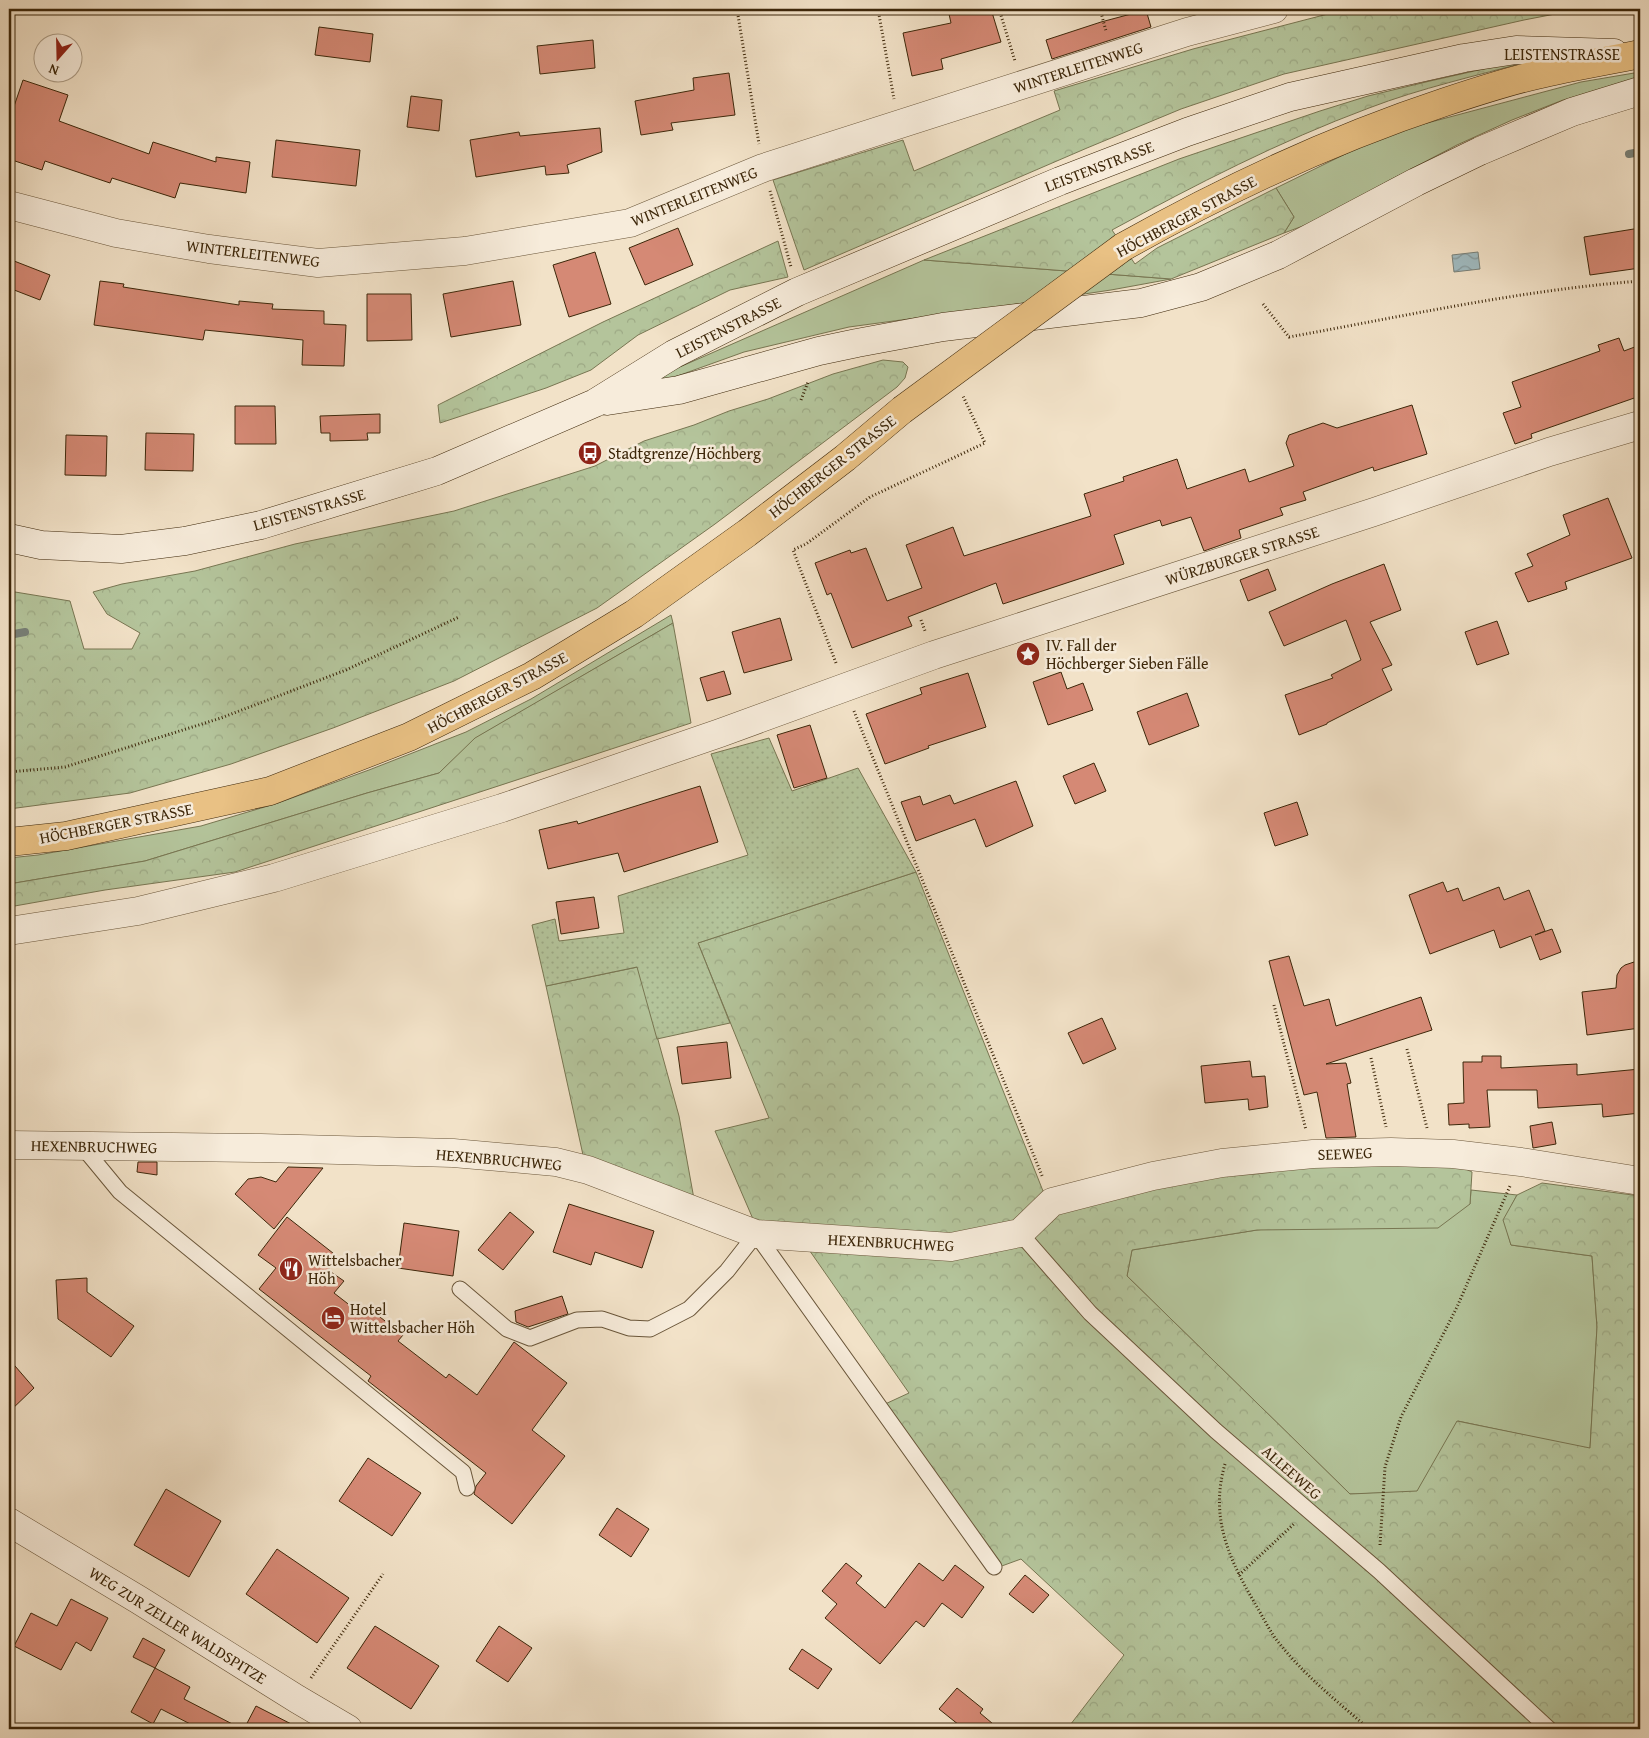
<svg xmlns="http://www.w3.org/2000/svg" width="1649" height="1738" font-family="'Gentium Book Plus',serif">
  <style>
    .grass { fill: #b4c49b; stroke: #787652 }
    .forest { fill: url(#forest-crowns); stroke: #787652 }
    .garden { fill: url(#garden-dots); stroke: #787652 }
    .water { fill: url(#water-waves); stroke: #788078 }
    .lines { fill: none; stroke-linecap: round; stroke-linejoin: round }
    .stream { stroke: #788078; stroke-width: 8 }
    .building { fill: #d58975; stroke: #3d270a }
    .lane-casing { stroke: #6a563a; stroke-width: 17 }
    .street-casing { stroke: #6a563a; stroke-width: 29 }
    .secondary-casing { stroke: #3d270a; stroke-width: 29 }
    .primary-casing { stroke: #3d270a; stroke-width: 29 }
    .path { stroke: #3d270a; stroke-width: 3; stroke-dasharray: 1 2.5; stroke-linecap: butt }
    .lane { stroke: #f7ecdb; stroke-width: 15 }
    .street { stroke: #f7ecdb; stroke-width: 28 }
    .secondary { stroke: #f7ecdb; stroke-width: 28 }
    .primary { stroke: #e9c184; stroke-width: 28 }
    .primary-bridge-casing { stroke: #3d270a; stroke-width: 29; stroke-linecap: butt }
    .primary-bridge { stroke: #e9c184; stroke-width: 28 }
    .labels { text-anchor: middle; dominant-baseline: central; stroke-width: 5; stroke-linejoin: round; paint-order: stroke }
    .street-label { font-size: 16px; fill: #3d270a; stroke: #f7ecdb }
    .poi-label { font-size: 16px; fill: #3d270a; stroke: #f7ecdb; text-anchor: start }
  </style>
  <defs>
    <pattern id="forest-crowns" width="20" height="18" patternUnits="userSpaceOnUse" patternTransform="scale(1.25)"><rect width="20" height="18" fill="#b4c49b"/><path d="M2 6a3 3 0 1 1 6 0M12 15a3 3 0 1 1 6 0" fill="none" stroke="#9ca884"/></pattern>
    <pattern id="garden-dots" width="8" height="8" patternUnits="userSpaceOnUse" patternTransform="scale(1.25)"><rect width="8" height="8" fill="#b4c49b"/><path d="M2 2h.1M6 6h.1" fill="none" stroke="#9ca884" stroke-width="1.8" stroke-linecap="round"/></pattern>
    <pattern id="water-waves" width="16" height="10" patternUnits="userSpaceOnUse" patternTransform="scale(1.25)"><rect width="16" height="10" fill="#a0bbc1"/><path d="M0 5q4-4 8 0t8 0" fill="none" stroke="#84989b"/></pattern>
  </defs>
  <rect width="100%" height="100%" fill="#f2e2c8"/>
  <filter id="stains"><feTurbulence type="fractalNoise" baseFrequency=".004" numOctaves="4"/><feColorMatrix values="0 0 0 0 .2 0 0 0 0 .09 0 0 0 0 .02 0 0 0 .5 -.17"/></filter>
  <radialGradient id="worn" r=".72"><stop offset=".6" stop-color="#630" stop-opacity="0"/><stop offset="1" stop-color="#630" stop-opacity=".3"/></radialGradient>
  <path class="grass" d="M 1640,72 L 1640,76 L 1563,100 L 1512,120 L 1457,145 L 1388,181 L 1319,220 L 1284,233 L 1294,217 L 1276,188 L 1386,134 L 1581,82 Z
    M 924,260 L 1171,279 L 1111,290 L 990,308 L 849,327 L 744,352 L 644,388 L 641,384 Z
    M 671,615 L 673,623 L 476,738 L 439,773 L 367,793 L 145,861 L 9,884 L 9,858 L 38,855 L 201,826 L 278,803 L 369,770 L 466,732 L 531,699 Z
    M 1471,1190 L 1517,1195 L 1504,1220 L 1511,1245 L 1592,1256 L 1597,1327 L 1590,1449 L 1458,1421 L 1417,1492 L 1350,1494 L 1127,1276 L 1132,1250 L 1257,1230 L 1470,1204 Z"/>
  <path class="forest" d="M 1347,9 L 1581,9 L 1524,20 L 1284,74 L 1181,109 L 1087,148 L 804,270 L 773,180 L 903,140 L 914,171 L 1060,110 L 1054,91 L 1193,49 Z
    M 1530,61 C 1476,76 1421,88 1369,108 C 1278,142 1197,184 1112,230 L 1135,264 L 1157,248 L 1276,188 L 1294,217 L 1284,233 L 1171,279 L 924,260 L 1179,159 L 1320,111 L 1368,96 L 1430,81 L 1510,63 Z
    M 778,241 L 788,277 L 730,290 L 638,335 L 591,370 L 546,388 L 440,423 L 438,405 L 603,322 Z
    M 883,360 L 903,362 L 908,367 L 905,378 L 897,387 L 715,524 L 597,608 L 454,681 L 333,728 L 231,764 L 130,793 L 9,809 L 9,591 L 70,601 L 84,649 L 132,649 L 140,633 L 107,614 L 93,592 L 122,584 L 195,571 L 295,544 L 454,511 L 595,466 L 644,441 L 694,425 L 729,411 L 768,399 L 833,374 Z
    M 673,623 L 691,723 L 235,872 L 105,890 L 9,907 L 9,884 L 145,861 L 367,793 L 439,773 L 475,738 Z
    M 916,872 L 1043,1191 L 1054,1208 L 1090,1198 L 1320,1160 L 1464,1168 L 1472,1172 L 1470,1204 L 1438,1228 L 1257,1230 L 1132,1250 L 1127,1276 L 1350,1494 L 1417,1491 L 1457,1421 L 1590,1448 L 1597,1327 L 1592,1256 L 1511,1245 L 1503,1220 L 1517,1195 L 1542,1183 L 1640,1196 L 1640,1729 L 1067,1729 L 1124,1655 L 1021,1559 L 999,1567 L 883,1405 L 909,1393 L 798,1234 L 756,1226 L 715,1131 L 769,1118 L 698,943 Z
    M 638,967 L 679,1116 L 694,1199 L 583,1155 L 546,986 Z"/>
  <path class="garden" d="M 769,738 L 792,791 L 858,768 L 916,872 L 698,943 L 730,1023 L 657,1039 L 637,967 L 546,986 L 532,925 L 555,919 L 559,941 L 624,933 L 618,896 L 748,855 L 711,754 Z"/>
  <path class="water" d="M 1478,252 L 1480,269 L 1454,272 L 1452,255 Z"/>
  <g class="lines">
    <path class="stream" d="M 1629,154 L 1640,152
      M 9,635 L 25,632"/>
  </g>
  <path class="building" d="M 965,9 L 991,9 L 1001,42 L 941,59 L 943,69 L 912,76 L 903,33 L 951,23 L 949,14 Z
    M 1146,10 L 1151,27 L 1052,59 L 1046,40 L 1101,22 Z
    M 319,27 L 373,34 L 370,62 L 315,55 Z
    M 593,40 L 595,68 L 540,74 L 537,46 Z
    M 729,73 L 735,115 L 671,123 L 673,130 L 641,135 L 635,101 L 694,90 L 693,78 Z
    M 23,80 L 68,95 L 59,121 L 149,154 L 153,142 L 216,162 L 216,157 L 250,162 L 246,193 L 180,183 L 175,198 L 112,178 L 110,183 L 45,161 L 42,170 L 9,159 L 9,121 Z
    M 411,96 L 442,100 L 439,131 L 407,127 Z
    M 600,128 L 602,152 L 567,165 L 569,173 L 546,175 L 545,166 L 476,177 L 470,140 L 519,132 L 520,136 Z
    M 276,140 L 360,150 L 356,186 L 272,177 Z
    M 678,228 L 693,265 L 645,285 L 629,248 Z
    M 1640,228 L 1640,268 L 1590,275 L 1584,237 Z
    M 595,252 L 611,304 L 569,317 L 553,265 Z
    M 9,259 L 50,275 L 40,300 L 9,288 Z
    M 100,281 L 124,284 L 123,287 L 239,305 L 239,301 L 273,304 L 272,309 L 324,311 L 324,324 L 346,325 L 344,366 L 302,365 L 303,340 L 205,330 L 203,340 L 94,325 Z
    M 513,281 L 521,325 L 451,337 L 443,294 Z
    M 367,294 L 411,294 L 412,340 L 367,341 Z
    M 1619,338 L 1624,351 L 1640,345 L 1640,396 L 1531,434 L 1532,438 L 1515,444 L 1503,413 L 1521,407 L 1512,382 L 1600,351 L 1598,345 Z
    M 1412,405 L 1427,454 L 1374,471 L 1373,467 L 1303,492 L 1306,500 L 1280,508 L 1283,515 L 1239,530 L 1241,538 L 1204,551 L 1191,517 L 1162,526 L 1160,520 L 1114,535 L 1124,564 L 1003,604 L 996,583 L 908,617 L 912,626 L 852,648 L 831,593 L 827,595 L 815,563 L 850,550 L 851,553 L 866,548 L 887,601 L 922,588 L 906,545 L 953,527 L 964,556 L 1091,516 L 1084,494 L 1124,481 L 1123,477 L 1177,459 L 1187,489 L 1245,469 L 1249,482 L 1294,466 L 1286,443 L 1289,435 L 1323,423 L 1337,428 Z
    M 235,406 L 275,406 L 276,444 L 235,444 Z
    M 380,414 L 380,433 L 367,433 L 368,440 L 330,441 L 330,433 L 321,433 L 320,416 Z
    M 146,433 L 194,434 L 193,471 L 145,470 Z
    M 66,435 L 107,436 L 106,476 L 65,475 Z
    M 1608,498 L 1632,558 L 1565,582 L 1567,589 L 1528,602 L 1515,573 L 1533,566 L 1527,554 L 1570,535 L 1563,515 Z
    M 1384,564 L 1401,610 L 1370,622 L 1392,665 L 1382,669 L 1392,690 L 1327,723 L 1327,724 L 1299,735 L 1285,695 L 1333,678 L 1331,675 L 1361,660 L 1346,620 L 1284,646 L 1269,612 L 1332,584 Z
    M 1268,569 L 1276,590 L 1248,601 L 1240,580 Z
    M 780,618 L 792,660 L 744,673 L 732,632 Z
    M 1497,621 L 1509,654 L 1477,665 L 1465,632 Z
    M 724,671 L 731,694 L 707,701 L 700,678 Z
    M 1061,672 L 1067,689 L 1083,683 L 1093,710 L 1048,725 L 1033,682 Z
    M 968,673 L 986,727 L 928,746 L 929,748 L 885,764 L 866,714 L 922,694 L 920,688 Z
    M 1187,693 L 1199,726 L 1149,745 L 1137,712 Z
    M 810,725 L 827,778 L 794,788 L 777,735 Z
    M 1094,763 L 1106,791 L 1075,804 L 1063,776 Z
    M 1016,781 L 1033,826 L 986,847 L 975,819 L 916,841 L 901,802 L 920,796 L 923,805 L 950,795 L 954,804 Z
    M 700,786 L 718,842 L 624,872 L 618,853 L 548,869 L 539,830 L 577,821 L 578,824 Z
    M 1297,802 L 1308,835 L 1275,846 L 1264,813 Z
    M 1443,882 L 1447,892 L 1458,888 L 1463,901 L 1499,887 L 1504,900 L 1529,890 L 1545,931 L 1535,935 L 1552,929 L 1561,952 L 1540,960 L 1531,936 L 1500,948 L 1494,930 L 1430,954 L 1409,895 Z
    M 594,897 L 599,928 L 561,934 L 556,902 Z
    M 1289,956 L 1304,1006 L 1329,999 L 1336,1026 L 1421,997 L 1432,1030 L 1326,1064 L 1346,1063 L 1351,1083 L 1347,1084 L 1356,1137 L 1326,1138 L 1317,1092 L 1304,1095 L 1269,961 Z
    M 1640,960 L 1640,1028 L 1587,1035 L 1582,992 L 1616,988 L 1617,975 L 1621,968 L 1625,965 Z
    M 1102,1018 L 1116,1049 L 1083,1064 L 1068,1033 Z
    M 727,1042 L 731,1078 L 682,1084 L 677,1047 Z
    M 1482,1056 L 1501,1056 L 1501,1068 L 1577,1064 L 1577,1075 L 1640,1069 L 1640,1113 L 1603,1117 L 1602,1104 L 1538,1108 L 1537,1090 L 1487,1090 L 1490,1127 L 1469,1128 L 1469,1124 L 1449,1125 L 1448,1104 L 1464,1103 L 1463,1062 L 1482,1062 Z
    M 1250,1061 L 1252,1077 L 1265,1076 L 1268,1107 L 1249,1110 L 1248,1099 L 1205,1103 L 1201,1066 Z
    M 1552,1122 L 1556,1144 L 1533,1148 L 1530,1126 Z
    M 138,1162 L 157,1162 L 157,1175 L 137,1172 Z
    M 288,1167 L 323,1168 L 274,1229 L 235,1194 L 248,1179 L 261,1177 L 276,1182 Z
    M 569,1204 L 654,1231 L 642,1268 L 595,1252 L 591,1265 L 553,1252 Z
    M 510,1212 L 534,1232 L 503,1270 L 478,1250 Z
    M 287,1217 L 338,1257 L 328,1270 L 344,1281 L 334,1293 L 365,1317 L 371,1310 L 403,1335 L 398,1341 L 446,1378 L 449,1374 L 477,1395 L 514,1342 L 567,1383 L 532,1430 L 565,1456 L 512,1524 L 474,1494 L 476,1486 L 486,1473 L 368,1381 L 371,1376 L 259,1289 L 276,1268 L 258,1255 Z
    M 404,1223 L 459,1231 L 453,1276 L 398,1268 Z
    M 87,1278 L 87,1292 L 134,1326 L 111,1357 L 58,1319 L 56,1280 Z
    M 562,1296 L 568,1314 L 528,1327 L 516,1322 L 515,1311 Z
    M 9,1359 L 34,1388 L 9,1412 Z
    M 368,1458 L 421,1493 L 392,1536 L 339,1501 Z
    M 166,1489 L 221,1521 L 189,1577 L 134,1545 Z
    M 617,1508 L 649,1529 L 631,1557 L 599,1535 Z
    M 277,1549 L 349,1598 L 317,1643 L 246,1594 Z
    M 846,1563 L 862,1576 L 856,1583 L 885,1608 L 919,1563 L 943,1581 L 955,1565 L 984,1587 L 962,1618 L 942,1603 L 924,1627 L 916,1621 L 880,1664 L 825,1618 L 837,1604 L 822,1591 Z
    M 1025,1575 L 1049,1595 L 1033,1613 L 1009,1594 Z
    M 71,1599 L 108,1618 L 91,1651 L 76,1642 L 61,1670 L 14,1646 L 31,1613 L 57,1626 Z
    M 375,1626 L 439,1666 L 411,1709 L 347,1668 Z
    M 499,1626 L 532,1648 L 508,1682 L 476,1661 Z
    M 143,1638 L 165,1650 L 155,1668 L 133,1657 Z
    M 802,1649 L 832,1669 L 818,1689 L 789,1669 Z
    M 155,1668 L 190,1687 L 184,1699 L 242,1729 L 200,1729 L 161,1709 L 153,1724 L 131,1712 Z
    M 957,1688 L 983,1709 L 980,1713 L 999,1729 L 964,1729 L 939,1709 Z
    M 256,1706 L 301,1729 L 244,1729 Z"/>
  <g class="lines">
    <g class="lane-casing">
      <path id="lane" d="M 82,1146 L 120,1192 L 463,1472 L 467,1488
        M 1020,1233 L 1090,1313 L 1216,1431 L 1379,1571 L 1549,1729
        M 460,1289 L 507,1329 L 530,1338 L 577,1320 L 602,1319 L 629,1328 L 650,1329 L 689,1309 L 727,1271 L 756,1234 L 994,1567"/>
    </g>
    <g class="street-casing">
      <path id="street" d="M 9,205 L 116,233 L 209,249 L 318,263 L 465,251 L 630,223 L 763,168 L 1187,32 L 1274,9
        M 9,931 L 138,911 L 274,878 L 502,808 L 720,733 L 934,655 L 1374,512 L 1549,452 L 1640,425
        M 9,1145 L 261,1148 L 453,1153 L 556,1162 L 588,1170 L 756,1234 L 951,1247 L 1020,1233 L 1052,1202 L 1153,1176 L 1222,1163 L 1313,1154 L 1391,1152 L 1453,1154 L 1521,1162 L 1640,1181
        M 9,1522 L 139,1600 L 297,1699 L 348,1729"/>
    </g>
    <g class="secondary-casing">
      <path id="secondary" d="M 607,401 L 679,390 L 819,351 L 857,343 L 943,327 L 1141,303 L 1201,287 L 1278,255 L 1416,182 L 1480,151 L 1572,112 L 1640,91
        M 9,538 L 41,545 L 121,549 L 185,541 L 261,525 L 437,471 L 595,403 L 674,354 L 797,292 L 1060,181 L 1187,132 L 1290,97 L 1464,58 L 1516,50 L 1614,53"/>
    </g>
    <g class="primary-casing">
      <path id="primary" d="M 1123,247 C 1226,189 1333,139 1445,102 C 1475,92 1505,82 1536,75 C 1570,67 1606,61 1640,54
        M 9,842 L 66,836 L 270,791 L 409,737 L 532,676 L 634,614 L 747,533 L 845,458 L 902,410"/>
    </g>
    <path class="path" d="M 737,9 L 759,144
      M 878,9 L 894,99
      M 999,9 L 1015,61
      M 1100,9 L 1106,31
      M 770,191 L 791,267
      M 1263,304 L 1289,337 C 1405,316 1522,290 1640,281
      M 801,400 L 808,382
      M 921,620 L 925,631
      M 836,663 L 793,550 L 806,544 L 870,497 L 985,443 L 963,396
      M 854,711 L 1043,1178
      M 9,772 L 65,767 L 221,718 L 346,670 L 459,617
      M 1274,1005 L 1306,1130
      M 1407,1049 L 1427,1128
      M 1371,1058 L 1386,1127
      M 1225,1464 C 1209,1519 1230,1561 1257,1607 C 1264,1619 1270,1632 1279,1643 C 1305,1676 1338,1702 1369,1729
      M 1380,1545 L 1385,1467 L 1401,1417 L 1457,1307 L 1510,1186
      M 1239,1575 L 1295,1523
      M 311,1678 L 383,1574"/>
    <use href="#lane" class="lane"/>
    <use href="#street" class="street"/>
    <use href="#secondary" class="secondary"/>
    <use href="#primary" class="primary"/>
    <g class="primary-bridge-casing">
      <path id="primary-bridge" d="M 902,410 L 1123,247"/>
    </g>
    <use href="#primary-bridge" class="primary-bridge"/>
  </g>
  <defs>
    <g id="bus-disc" transform="scale(1.25)"><circle r="9.5" fill="#8f2418" stroke="#f7ecdb"/><path d="M-5-6H5V4H4V6H2V4H-2V6H-4V4H-5ZM-3.5-4V0h7V-4ZM-3.5 1.2v1.5H-2V1.2ZM2 1.2v1.5H3.5V1.2Z" fill="#fff"/></g>
    <g id="sight-disc" transform="scale(1.25)"><circle r="9.5" fill="#8f2418" stroke="#f7ecdb"/><path d="M0-6L1.8-2.2L6-1.7L2.9 1.2L3.7 5.4L0 3.3L-3.7 5.4L-2.9 1.2L-6-1.7L-1.8-2.2Z" fill="#fff"/></g>
    <g id="restaurant-disc" transform="scale(1.25)"><circle r="9.5" fill="#8f2418" stroke="#f7ecdb"/><path d="M-5-6h1v4h1v-4h1v4h1v-4h1v5L-1.5 .5V6h-2V.5L-5-1ZM5-6V6H3V1.5H1.5Q1.5-4 5-6Z" fill="#fff"/></g>
    <g id="hotel-disc" transform="scale(1.25)"><circle r="9.5" fill="#8f2418" stroke="#f7ecdb"/><path d="M-6-4.5h1.5V1H6V5H4.5V3h-9V5H-6ZM-4 0a1.8 1.8 0 1 1 3.6 0ZM.5 0V-2.5h3Q6-2.5 6 0Z" fill="#fff"/></g>
  </defs>
  <g fill-rule="evenodd">
    <use href="#bus-disc" x="590" y="453"/>
    <use href="#sight-disc" x="1028" y="654"/>
    <use href="#restaurant-disc" x="291" y="1269"/>
    <use href="#hotel-disc" x="333" y="1318"/>
  </g>
  <g class="labels">
    <g class="street-label">
      <text x="1562" y="54">LEISTENSTRASSE</text>
      <text transform="translate(1078 67) rotate(-18)">WINTERLEITENWEG</text>
      <text transform="translate(1099 166) rotate(-21)">LEISTENSTRASSE</text>
      <text transform="translate(694 196) rotate(-22)">WINTERLEITENWEG</text>
      <text transform="translate(1186 216) rotate(-28)">HÖCHBERGER STRASSE</text>
      <text transform="translate(253 253) rotate(7)">WINTERLEITENWEG</text>
      <text transform="translate(728 327) rotate(-27)">LEISTENSTRASSE</text>
      <text transform="translate(832 466) rotate(-38)">HÖCHBERGER STRASSE</text>
      <text transform="translate(309 509) rotate(-16)">LEISTENSTRASSE</text>
      <text transform="translate(1242 555) rotate(-18)">WÜRZBURGER STRASSE</text>
      <text transform="translate(497 692) rotate(-28)">HÖCHBERGER STRASSE</text>
      <text transform="translate(116 823) rotate(-11)">HÖCHBERGER STRASSE</text>
      <text transform="translate(94 1146) rotate(1)">HEXENBRUCHWEG</text>
      <text transform="translate(1345 1153) rotate(-2)">SEEWEG</text>
      <text transform="translate(499 1159) rotate(5)">HEXENBRUCHWEG</text>
      <text transform="translate(891 1242) rotate(3)">HEXENBRUCHWEG</text>
      <text transform="translate(1292 1472) rotate(41)">ALLEEWEG</text>
      <text transform="translate(178 1625) rotate(32)">WEG ZUR ZELLER WALDSPITZE</text>
    </g>
    <g class="poi-label">
      <text x="608" y="453">Stadtgrenze/Höchberg</text>
      <text x="1046" y="645">IV. Fall der<tspan x="1046" dy="18">Höchberger Sieben Fälle</tspan></text>
      <text x="308" y="1260">Wittelsbacher<tspan x="308" dy="18">Höh</tspan></text>
      <text x="350" y="1309">Hotel<tspan x="350" dy="18">Wittelsbacher Höh</tspan></text>
    </g>
  </g>
  <rect width="1649" height="1738" fill="none" stroke="#f2e2c8" stroke-width="30"/>
  <rect x="10" y="10" width="1629" height="1718" fill="none" stroke="#3d270a" stroke-width="2.5"/>
  <rect x="15" y="15" width="1619" height="1708" fill="none" stroke="#3d270a"/>
  <g transform="translate(58 58) rotate(200)"><circle r="24" fill="#f7ecdb" stroke="#ad9d87"/>
  <path d="M0-4L9 19L0 12L-9 19Z" fill="#8f2418"/>
  <text y="-8" font-size="14" font-weight="bold" text-anchor="middle" fill="#3d270a">N</text>
  </g>
  <rect width="100%" height="100%" filter="url(#stains)"/>
  <rect width="100%" height="100%" fill="url(#worn)"/>
</svg>
